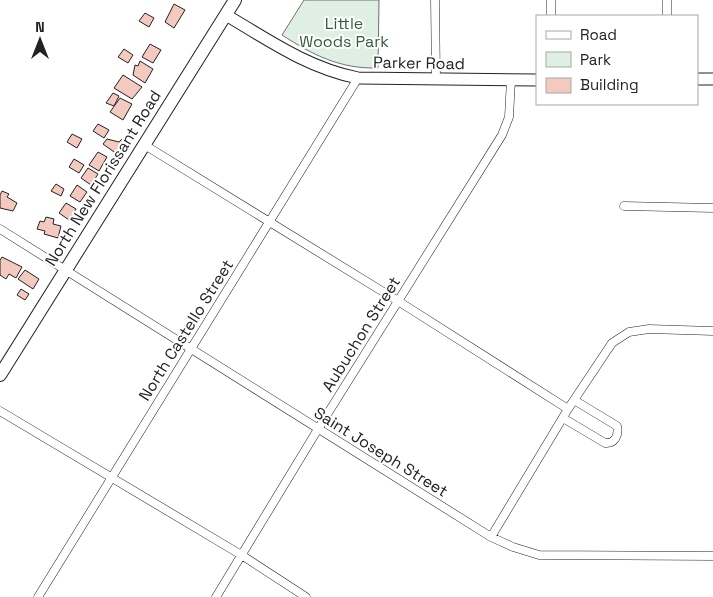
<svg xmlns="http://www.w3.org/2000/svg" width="713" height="597" font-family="'Space Grotesk',sans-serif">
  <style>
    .green { fill: #e0efe3; stroke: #6f6f6f }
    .building { fill: #f3c9c0; stroke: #222 }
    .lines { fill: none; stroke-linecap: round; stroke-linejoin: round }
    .minor-casing { stroke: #222; stroke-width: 9 }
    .secondary-casing { stroke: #222; stroke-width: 13 }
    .primary-casing { stroke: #222; stroke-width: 14 }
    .minor { stroke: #fff; stroke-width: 8 }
    .secondary { stroke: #fff; stroke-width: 11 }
    .primary { stroke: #fff; stroke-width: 12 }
    .labels { text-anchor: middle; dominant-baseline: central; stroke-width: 4; stroke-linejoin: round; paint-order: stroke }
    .park-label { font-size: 16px; fill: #2f5e38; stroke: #fff }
    .street-label { font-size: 16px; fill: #222; stroke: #fff }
  </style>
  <rect width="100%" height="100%" fill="#fff"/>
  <path class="green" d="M 304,0 L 379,0 L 378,68 C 340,69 313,55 282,35 Z"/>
  <path class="building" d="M 174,4 L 185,10 L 174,28 L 165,22 Z
    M 145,13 L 154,18 L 149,27 L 139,21 Z
    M 150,44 L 161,50 L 153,63 L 142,57 Z
    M 124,49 L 133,55 L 128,63 L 118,57 Z
    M 140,61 L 153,69 L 145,83 L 133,75 L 135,65 L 138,66 Z
    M 123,75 L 142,87 L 132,99 L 114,88 Z
    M 113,93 L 119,96 L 114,106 L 106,103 Z
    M 120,98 L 132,104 L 123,120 L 110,112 Z
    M 98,124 L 109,130 L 104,138 L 93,131 Z
    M 72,134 L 82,139 L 77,148 L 67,142 Z
    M 107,139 L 119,142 L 122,139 L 129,144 L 121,157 L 103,144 Z
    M 98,152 L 107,157 L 99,171 L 89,165 Z
    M 74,159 L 84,165 L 79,173 L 69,167 Z
    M 88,168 L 98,174 L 91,185 L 81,178 Z
    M 56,184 L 64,189 L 61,196 L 51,191 Z
    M 77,185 L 87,192 L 80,202 L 70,196 Z
    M 2,191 L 9,194 L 7,197 L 17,203 L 13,211 L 0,208 L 0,195 Z
    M 66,203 L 76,209 L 69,220 L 59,213 Z
    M 46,217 L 54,219 L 53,224 L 61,226 L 58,238 L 44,234 L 45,231 L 37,229 L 40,221 L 44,222 Z
    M 2,257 L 22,267 L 16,278 L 9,274 L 6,279 L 0,275 L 0,260 Z
    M 25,270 L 39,279 L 33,289 L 18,279 Z
    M 21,289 L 29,294 L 25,300 L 17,295 Z"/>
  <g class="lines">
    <g class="minor-casing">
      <path id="minor" d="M 435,0 L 436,79
        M 551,16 L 551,0
        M 667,16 L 667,0
        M 143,144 L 398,301 L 568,409
        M 624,206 L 713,208
        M 0,229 L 491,537 L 513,547 L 539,555 L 713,556
        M 0,411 L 243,556 L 306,597
        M 563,418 L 605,443 C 615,444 619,435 617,426 L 574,400
        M 491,537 L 568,409 L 612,343 L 629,332 L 649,329 L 713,331
        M 38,597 L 358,78
        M 216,597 L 318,429 L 502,135 L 509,117 L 511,80"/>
    </g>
    <g class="secondary-casing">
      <path id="secondary" d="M 226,15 C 268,40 308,68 358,78 L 537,80
        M 697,79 L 713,79"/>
    </g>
    <g class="primary-casing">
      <path id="primary" d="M 0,375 L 235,0"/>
    </g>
    <use href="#minor" class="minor"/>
    <use href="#secondary" class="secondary"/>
    <use href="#primary" class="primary"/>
  </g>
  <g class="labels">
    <g class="park-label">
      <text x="344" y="23">Little<tspan x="344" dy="18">Woods Park</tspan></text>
    </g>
    <g class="street-label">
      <text transform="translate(419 63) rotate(1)">Parker Road</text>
      <text transform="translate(103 178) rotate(-58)">North New Florissant Road</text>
      <text transform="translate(186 330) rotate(-58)">North Castello Street</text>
      <text transform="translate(361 334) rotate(-58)">Aubuchon Street</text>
      <text transform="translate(381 452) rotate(32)">Saint Joseph Street</text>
    </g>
  </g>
  <rect x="536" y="15" width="162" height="90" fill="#ffffff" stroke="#a7a7a7"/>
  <rect x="546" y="31" width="25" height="8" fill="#ffffff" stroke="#a7a7a7"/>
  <text x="580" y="40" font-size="15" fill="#222222">Road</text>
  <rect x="546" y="52" width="25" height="15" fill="#e0efe3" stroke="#a7a7a7"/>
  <text x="580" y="65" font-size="15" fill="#222222">Park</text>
  <rect x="546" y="78" width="25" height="15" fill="#f3c9c0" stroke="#a7a7a7"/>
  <text x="580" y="90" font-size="15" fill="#222222">Building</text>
  <g transform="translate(40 40)" stroke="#ffffff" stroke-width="4" paint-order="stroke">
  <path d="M0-4L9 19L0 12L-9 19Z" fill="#222222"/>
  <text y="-8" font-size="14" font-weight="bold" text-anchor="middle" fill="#222222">N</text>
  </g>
</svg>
